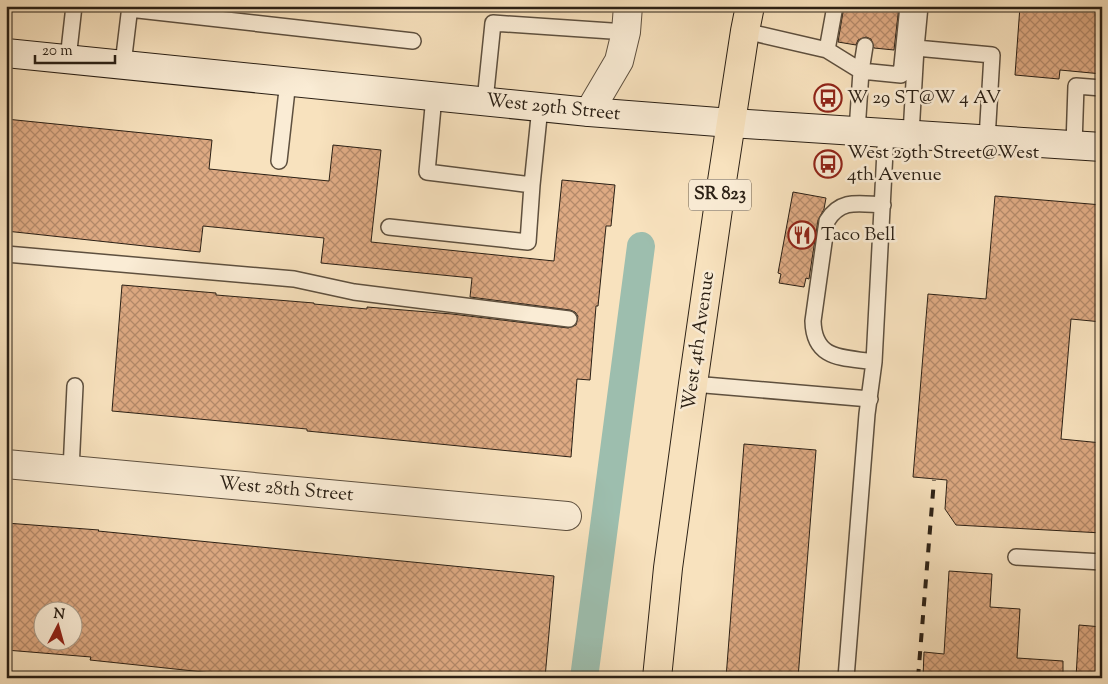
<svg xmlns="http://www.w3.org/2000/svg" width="1108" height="684" font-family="'Sorts Mill Goudy',serif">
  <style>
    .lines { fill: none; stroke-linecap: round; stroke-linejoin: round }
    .canal { stroke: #9dbeae; stroke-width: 28 }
    .building { fill: url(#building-cross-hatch); stroke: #2b2015; fill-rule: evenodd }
    .lane-casing { stroke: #5e503f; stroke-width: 18 }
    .street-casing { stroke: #5e503f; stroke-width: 30 }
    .secondary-casing { stroke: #2b2015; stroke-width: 30 }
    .primary-casing { stroke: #2b2015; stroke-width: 30 }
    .lane { stroke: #faecd5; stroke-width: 15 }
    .street { stroke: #faecd5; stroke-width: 28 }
    .secondary { stroke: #faecd5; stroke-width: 28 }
    .primary { stroke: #f8e2be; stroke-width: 28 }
    .rail { stroke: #2b2015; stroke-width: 4; stroke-dasharray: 9 9; stroke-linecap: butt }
    .labels { text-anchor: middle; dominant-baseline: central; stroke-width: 5; stroke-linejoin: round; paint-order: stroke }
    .shield { fill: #faecd5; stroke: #695d4f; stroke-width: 1 }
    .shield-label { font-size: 18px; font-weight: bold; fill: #2b2015 }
    .poi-label { font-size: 19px; fill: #2b2015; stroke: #faecd5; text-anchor: start }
    .street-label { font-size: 19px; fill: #2b2015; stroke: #faecd5 }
  </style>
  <defs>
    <pattern id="building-cross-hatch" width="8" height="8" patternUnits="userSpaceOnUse" patternTransform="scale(1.25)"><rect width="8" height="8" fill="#deaa83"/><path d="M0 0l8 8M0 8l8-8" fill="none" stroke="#b48a6a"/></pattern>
  </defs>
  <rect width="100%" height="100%" fill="#f8e2be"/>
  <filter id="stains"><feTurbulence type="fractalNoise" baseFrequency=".004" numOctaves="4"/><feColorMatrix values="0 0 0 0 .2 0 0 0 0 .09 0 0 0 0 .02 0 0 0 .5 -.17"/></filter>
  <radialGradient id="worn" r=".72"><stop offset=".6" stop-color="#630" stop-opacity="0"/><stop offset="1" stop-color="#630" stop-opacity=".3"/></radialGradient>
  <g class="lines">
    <path class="canal" d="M 584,678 L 641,246"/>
  </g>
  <path class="building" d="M 844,6 L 899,6 L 894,50 L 874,48 L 871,39 L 866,37 L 858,40 L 856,45 L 838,42 Z
    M 1020,6 L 1102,6 L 1102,74 L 1060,70 L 1059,79 L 1015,75 Z
    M 6,119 L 212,140 L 209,169 L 329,181 L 333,145 L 381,150 L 371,242 L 554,261 L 562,180 L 615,185 L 611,226 L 606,226 L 598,306 L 596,306 L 590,380 L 577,379 L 571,457 L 307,431 L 307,429 L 112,411 L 122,285 L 216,293 L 216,295 L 314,303 L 314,304 L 367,309 L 367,307 L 452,314 L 568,328 L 576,325 L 578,316 L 575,312 L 570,310 L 470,297 L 472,278 L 321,263 L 324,238 L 203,226 L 200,252 L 6,231 Z
    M 793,192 L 826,198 L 824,209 L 818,220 L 809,279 L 806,278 L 804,287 L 779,283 L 781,274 L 778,273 Z
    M 995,196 L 1102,205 L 1102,322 L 1071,319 L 1061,439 L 1102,443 L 1102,533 L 956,525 L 945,509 L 947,480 L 913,477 L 928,294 L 986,299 Z
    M 744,444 L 816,450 L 798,678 L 726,678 Z
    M 6,523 L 99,530 L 98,531 L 554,576 L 545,678 L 260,678 L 90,660 L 91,657 L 6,650 ZM 42,612 L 72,612 L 72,642 L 42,642 Z
    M 949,571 L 992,574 L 990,607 L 1020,609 L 1017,658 L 1063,661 L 1063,678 L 923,678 L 924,652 L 944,654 Z
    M 1079,625 L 1102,627 L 1102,678 L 1076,678 Z"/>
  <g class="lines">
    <g class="lane-casing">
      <path id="lane" d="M 129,9 L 413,41
        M 745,31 L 827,50 L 835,6
        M 916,48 L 920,6
        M 827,50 L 861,71 L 865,46
        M 68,59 L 74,6
        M 123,64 L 130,6
        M 434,96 L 427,172 L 532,185 L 540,107
        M 485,101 L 493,23 L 626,32
        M 857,131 L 861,71 L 901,75 L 908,6
        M 911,134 L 916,48 L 992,55 L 987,139
        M 1074,145 L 1076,86 L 1102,88
        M 279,161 L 288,81
        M 389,227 L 528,242 L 532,185
        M 6,254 L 294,279 L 354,292 L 569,319
        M 874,362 C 844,357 814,361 813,321 L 827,221 C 841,198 860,204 883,205
        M 693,384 L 870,399
        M 71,470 L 75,386
        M 1016,557 L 1102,562
        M 846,678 L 867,414 L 874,362 L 886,132"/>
    </g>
    <g class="street-casing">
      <path id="street" d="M 589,112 L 619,61 L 626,32 L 628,6
        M 6,464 L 567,516"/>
    </g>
    <g class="secondary-casing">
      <path id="secondary" d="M 6,53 L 589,112 L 731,123 L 1102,147"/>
    </g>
    <g class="primary-casing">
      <path id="primary" d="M 657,678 L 668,568 L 693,384 L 722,181 L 745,31 L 750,6"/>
    </g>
    <use href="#lane" class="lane"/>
    <use href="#street" class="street"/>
    <use href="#secondary" class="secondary"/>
    <use href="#primary" class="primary"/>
    <path class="rail" d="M 918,678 L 934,480"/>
  </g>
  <defs>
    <g id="bus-ring" transform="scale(1.4375)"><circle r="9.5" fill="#faecd5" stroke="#8f2418" stroke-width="1.5"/><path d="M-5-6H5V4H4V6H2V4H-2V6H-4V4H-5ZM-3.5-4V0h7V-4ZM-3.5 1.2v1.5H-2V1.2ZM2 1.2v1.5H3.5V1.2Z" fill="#8f2418"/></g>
    <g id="restaurant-ring" transform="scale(1.4375)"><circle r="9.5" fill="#faecd5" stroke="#8f2418" stroke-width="1.5"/><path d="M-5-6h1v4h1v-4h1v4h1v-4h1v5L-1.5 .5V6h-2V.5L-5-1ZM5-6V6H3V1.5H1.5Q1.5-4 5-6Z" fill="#8f2418"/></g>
  </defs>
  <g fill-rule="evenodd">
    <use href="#bus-ring" x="828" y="98"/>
    <use href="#bus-ring" x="828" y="164"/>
    <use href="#restaurant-ring" x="802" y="235"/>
  </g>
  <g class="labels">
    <rect class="shield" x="689" y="179.5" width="62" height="31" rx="4"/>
    <g class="shield-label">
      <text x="720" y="195">SR 823</text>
    </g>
    <g class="poi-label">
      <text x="847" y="98">W 29 ST@W 4 AV</text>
      <text x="847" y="153">West 29th Street@West<tspan x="847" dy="22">4th Avenue</tspan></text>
      <text x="821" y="235">Taco Bell</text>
    </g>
    <g class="street-label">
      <text transform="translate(553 108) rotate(6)">West 29th Street</text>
      <text transform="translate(699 341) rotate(-82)">West 4th Avenue</text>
      <text transform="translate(286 490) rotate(5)">West 28th Street</text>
    </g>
  </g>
  <rect width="1108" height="684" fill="none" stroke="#f8e2be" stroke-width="25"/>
  <rect x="8" y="8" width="1093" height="669" fill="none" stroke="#2b2015" stroke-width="2.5"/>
  <rect x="12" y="12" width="1083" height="659" fill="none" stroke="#2b2015"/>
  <g transform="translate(58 626) rotate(6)"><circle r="24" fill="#faecd5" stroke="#a79a88"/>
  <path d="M0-4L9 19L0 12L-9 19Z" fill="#8f2418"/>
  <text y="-8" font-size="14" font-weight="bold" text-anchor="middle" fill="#2b2015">N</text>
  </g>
  <path d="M35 55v8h80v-8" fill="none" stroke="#2b2015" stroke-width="2.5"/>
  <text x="42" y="55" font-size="15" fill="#2b2015" stroke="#faecd5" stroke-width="4" paint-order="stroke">20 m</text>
  <rect width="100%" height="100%" filter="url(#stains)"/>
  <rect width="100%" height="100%" fill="url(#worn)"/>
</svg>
